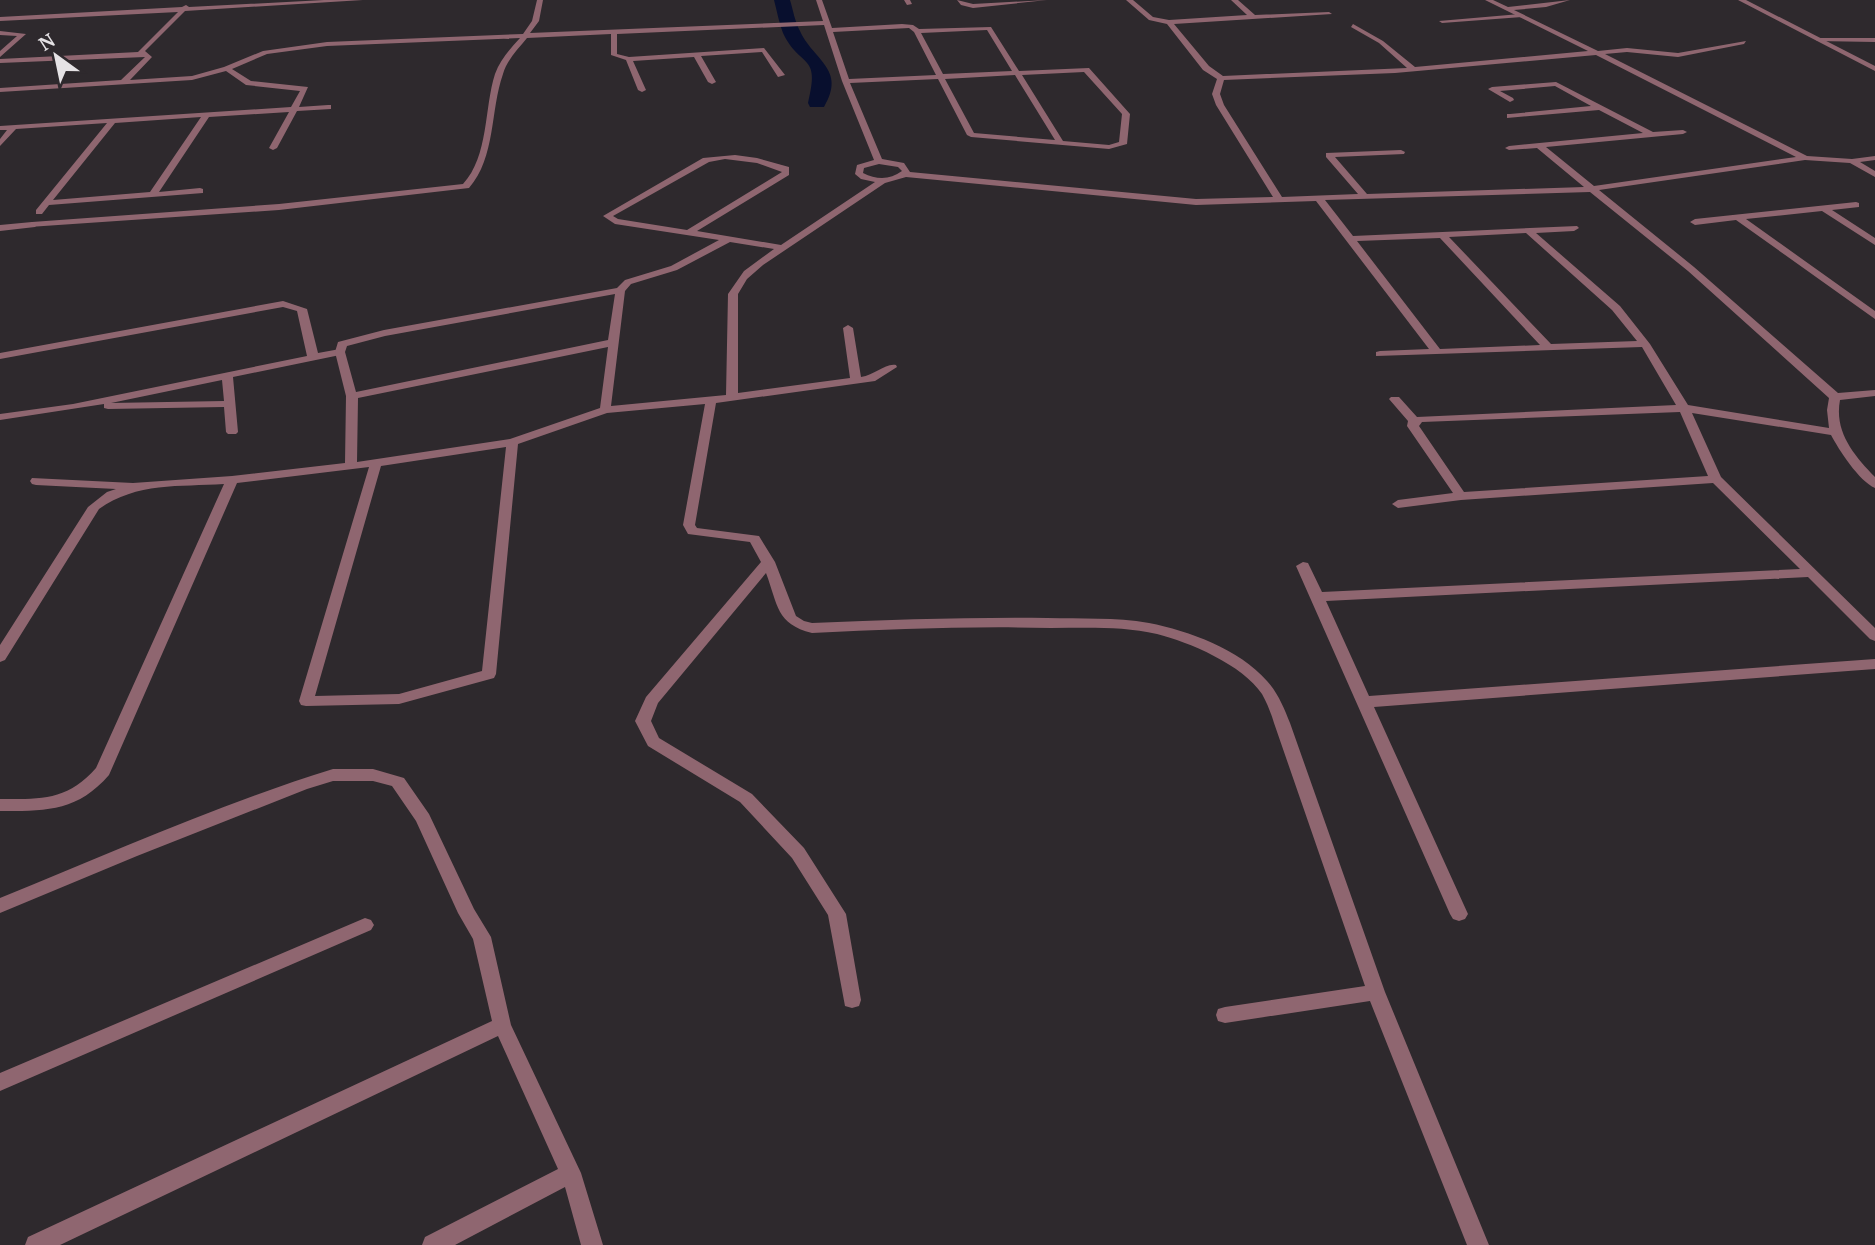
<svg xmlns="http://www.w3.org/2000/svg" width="1875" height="1245" font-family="'PT Serif',serif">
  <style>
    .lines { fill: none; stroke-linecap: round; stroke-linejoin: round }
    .canal { fill: #080f2e; fill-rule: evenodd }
    .lane { fill: #8f6670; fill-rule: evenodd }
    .street { fill: #8f6670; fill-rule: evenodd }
  </style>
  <rect width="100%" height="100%" fill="#2e292d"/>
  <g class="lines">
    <path class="canal" d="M 774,0 L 790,0 C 793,10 795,22 800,31 C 813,60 847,69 824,107 L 810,107 L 808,103 C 821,52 800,69 783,33 C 779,23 777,11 774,0 Z"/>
    <path class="lane" d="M 1520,14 L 1522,17 L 1442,23 L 1439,21 Z
      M 1815,38 L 1875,38 L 1875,42 L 1817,41 Z
      M 32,222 L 37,225 L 35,227 L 0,231 L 0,225 Z
      M 283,301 L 307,309 L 318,353 L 340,349 L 345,352 L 340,355 L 233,377 L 238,432 L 236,434 L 228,434 L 226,432 L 224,407 L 108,409 L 104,408 L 104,404 L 0,420 L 0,414 L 73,404 L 307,356 L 297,311 L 283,307 L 0,359 L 0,353 ZM 222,380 L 224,401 L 111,403 Z"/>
    <path class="street" d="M 324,0 L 363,0 L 185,11 L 145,51 L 152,57 L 130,80 L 192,76 L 224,67 L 263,51 L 327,42 L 523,34 L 532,21 L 537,0 L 543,0 L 539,21 L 530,33 L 823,21 L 816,0 L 822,0 L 832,28 L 902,24 L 913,25 L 919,29 L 991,27 L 1019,71 L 1089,68 L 1130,114 L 1127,144 L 1109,149 L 971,137 L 967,135 L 938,79 L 850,83 L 882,159 L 904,163 L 910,172 L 1196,199 L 1273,197 L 1216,105 L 1212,94 L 1217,79 L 1203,70 L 1167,24 L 1149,20 L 1126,0 L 1133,0 L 1153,17 L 1169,20 L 1247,15 L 1231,0 L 1238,0 L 1255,15 L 1329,12 L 1332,14 L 1174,24 L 1209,66 L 1223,76 L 1407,68 L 1379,43 L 1351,27 L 1353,24 L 1383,41 L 1415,67 L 1588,51 L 1485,0 L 1493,0 L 1508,7 L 1570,0 L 1546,7 L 1514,10 L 1598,51 L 1627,48 L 1678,53 L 1746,41 L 1744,44 L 1678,57 L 1627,52 L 1605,54 L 1807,156 L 1852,159 L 1875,156 L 1875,160 L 1860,162 L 1875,171 L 1875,177 L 1850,163 L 1805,160 L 1599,190 L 1694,267 L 1838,393 L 1875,390 L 1875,396 L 1840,400 C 1834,432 1854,455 1875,477 L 1875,488 C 1859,481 1839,450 1831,435 L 1692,413 L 1721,477 L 1875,628 L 1875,641 L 1870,639 L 1808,577 L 1326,601 L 1369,696 L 1875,659 L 1875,669 L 1374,707 L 1468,914 L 1465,919 L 1459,921 L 1453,919 L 1450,914 L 1296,566 L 1303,562 L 1308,563 L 1322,592 L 1800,569 L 1713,483 L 1461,500 L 1398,508 L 1392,504 L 1398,500 L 1453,493 L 1407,426 L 1408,421 L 1389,399 L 1391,397 L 1399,397 L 1417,417 L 1676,405 L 1642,347 L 1376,356 L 1376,352 L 1380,351 L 1429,349 L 1316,201 L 1196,205 L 906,177 L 885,183 L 763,265 L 747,279 L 738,294 L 738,393 L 850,378 L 843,328 L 848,325 L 853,328 L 861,377 C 875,375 885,363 896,365 L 897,367 L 875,381 L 716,403 L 695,525 L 697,528 L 759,536 L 775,562 L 796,616 L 804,621 L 812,623 C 890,620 969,617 1047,618 C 1081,619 1115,617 1149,623 C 1189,631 1239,649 1267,681 C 1278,693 1284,708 1290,723 L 1385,992 L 1489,1245 L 1467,1245 L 1370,1001 L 1225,1023 L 1218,1021 L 1216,1015 L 1218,1009 L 1225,1007 L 1365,986 L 1274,723 C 1271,713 1267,703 1262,694 C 1243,665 1189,642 1157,634 C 1122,626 1086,628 1051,628 C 971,626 892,629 812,633 C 776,624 778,605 766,573 L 658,703 L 651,721 L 659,738 L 752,794 L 804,848 L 846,914 L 861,1000 L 859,1006 L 852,1008 L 845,1006 L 828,915 L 792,858 L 740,802 L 648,746 L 635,721 L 646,697 L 761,562 L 750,542 L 688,534 L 683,525 L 705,404 L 607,413 L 518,444 L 496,674 L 494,678 L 399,704 L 306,706 L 301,705 L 299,701 L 369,467 L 237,483 L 109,775 C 77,812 45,811 0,811 L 0,799 C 41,799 67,801 96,768 L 224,484 C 179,487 137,482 99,509 L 5,660 L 0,662 L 0,645 L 88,507 L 107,492 L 116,489 L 36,485 L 32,484 L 30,481 L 32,478 L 133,483 L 232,476 L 345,463 L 346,396 L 335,352 L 338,342 L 384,330 L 617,288 L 625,280 L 671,266 L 719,240 L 615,224 L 603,216 L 703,158 L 735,155 L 757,158 L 789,167 L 789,175 L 697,231 L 781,245 L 875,182 L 861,179 L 855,174 L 857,165 L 874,160 L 842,81 L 824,25 L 617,34 L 617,54 L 629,57 L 764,48 L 785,75 L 778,77 L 762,52 L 701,56 L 716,82 L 712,84 L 708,82 L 694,57 L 633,61 L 646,90 L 642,92 L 638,90 L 626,60 L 611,55 L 611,34 L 527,38 C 518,49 507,60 503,74 C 490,111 496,157 469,188 L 279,210 L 29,227 L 27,225 L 32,222 L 279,204 L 463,184 C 489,156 484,108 495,74 C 500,60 510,49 520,38 L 327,46 L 267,54 L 232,69 L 251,81 L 308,87 L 299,107 L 328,105 L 331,105 L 331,109 L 297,111 L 277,148 L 273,150 L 269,148 L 289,112 L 209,117 L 159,192 L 200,188 L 203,189 L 203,193 L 49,205 L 42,214 L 36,214 L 36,210 L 107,123 L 16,129 L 0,146 L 0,139 L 7,130 L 0,130 L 0,126 L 291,107 L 300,91 L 246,85 L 226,71 L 192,80 L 0,92 L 0,88 L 121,80 L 145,57 L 0,63 L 0,59 L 138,52 L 178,12 L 0,21 L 0,17 L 182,7 L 186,5 L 189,7 ZM 909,28 L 914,32 L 936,75 L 849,79 L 833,32 ZM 987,30 L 1012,71 L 943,74 L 921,33 ZM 1596,55 L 1796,157 L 1594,186 L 1546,147 L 1683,134 L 1687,132 L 1683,130 L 1653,132 L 1556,82 L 1492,87 L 1488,89 L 1510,102 L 1514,100 L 1513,98 L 1500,91 L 1555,86 L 1591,106 L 1510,114 L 1507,114 L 1507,118 L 1599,110 L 1643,133 L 1509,146 L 1505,148 L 1509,150 L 1537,148 L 1584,187 L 1367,194 L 1335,157 L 1404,154 L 1405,152 L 1401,150 L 1326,153 L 1326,157 L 1358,194 L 1282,197 L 1224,105 L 1220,94 L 1224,80 L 1395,73 ZM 1084,72 L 1122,114 L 1119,142 L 1109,145 L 1063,141 L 1022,75 ZM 1015,75 L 1055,140 L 974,133 L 945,79 ZM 201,117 L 150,192 L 53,200 L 115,123 ZM 725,159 L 757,163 L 782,172 L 687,230 L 618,219 L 613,216 L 709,162 ZM 879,164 L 898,167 L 902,171 C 890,180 877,180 863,173 L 864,168 ZM 1590,192 L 1688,271 L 1829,398 L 1827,410 L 1829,428 L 1688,405 L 1650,344 L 1620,306 L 1536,233 L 1574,231 L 1579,228 L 1577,226 L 1353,236 L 1325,200 ZM 1526,233 L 1612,310 L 1637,341 L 1551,344 L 1449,237 ZM 1440,238 L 1540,345 L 1440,349 L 1357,241 ZM 730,242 L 774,249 L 744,271 L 728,294 L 726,395 L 611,406 L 625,291 L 631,284 L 677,270 ZM 615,294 L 608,340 L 356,392 L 345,352 L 347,346 L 385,336 ZM 608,347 L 600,408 L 510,439 L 357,462 L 358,398 ZM 1680,412 L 1708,476 L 1464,492 L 1419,426 L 1422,422 ZM 506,447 L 482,671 L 399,694 L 315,696 L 381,466 Z
      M 904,0 L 910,0 L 912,4 L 907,5 Z
      M 957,0 L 973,4 L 1047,0 L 973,8 L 961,5 Z
      M 1738,0 L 1746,0 L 1875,66 L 1875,71 Z
      M 0,31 L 26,34 L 0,57 L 0,51 L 17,36 L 0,35 Z
      M 1856,202 L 1859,203 L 1859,207 L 1832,210 L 1875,238 L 1875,245 L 1822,211 L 1746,219 L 1875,311 L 1875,319 L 1736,220 L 1695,225 L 1690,222 L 1695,219 Z
      M 333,769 L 373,769 L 404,778 L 429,814 L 474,909 L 491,937 L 511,1025 L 581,1173 L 603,1245 L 581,1245 L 565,1187 L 455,1245 L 422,1245 L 425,1237 L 558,1169 L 498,1036 L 60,1245 L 25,1245 L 28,1237 L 492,1021 L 473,939 L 458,913 L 416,821 L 392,786 L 373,781 L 333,781 L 307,789 L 137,856 L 0,913 L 0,898 C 110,853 220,804 333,769 Z
      M 365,918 L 371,920 L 374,925 L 371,930 L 0,1091 L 0,1073 Z"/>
  </g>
  <g transform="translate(56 56) rotate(327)" stroke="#2e292d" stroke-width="5" paint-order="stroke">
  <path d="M0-5L12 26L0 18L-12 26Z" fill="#e5e2e5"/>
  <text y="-10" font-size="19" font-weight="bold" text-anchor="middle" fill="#e5e2e5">N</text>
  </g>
</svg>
